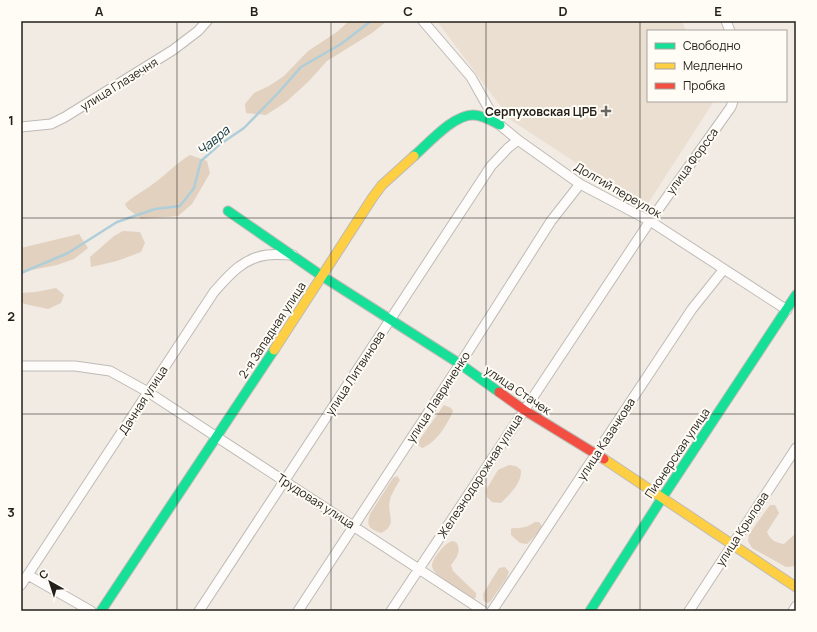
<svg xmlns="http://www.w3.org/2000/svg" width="817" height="632" font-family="Manrope,sans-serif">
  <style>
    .built { fill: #eadfd1 }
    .green { fill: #e1d1be }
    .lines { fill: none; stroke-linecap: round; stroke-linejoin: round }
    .stream { stroke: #afced9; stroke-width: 2.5 }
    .street-casing { stroke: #bebab5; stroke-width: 11 }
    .fast-casing { stroke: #bebab5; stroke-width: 11 }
    .slow-casing { stroke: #bebab5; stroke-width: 11 }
    .jam-casing { stroke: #bebab5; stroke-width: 11 }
    .street { stroke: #fdfcfb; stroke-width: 9 }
    .fast { stroke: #16e098; stroke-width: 9 }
    .slow { stroke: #ffcf43; stroke-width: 9 }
    .jam { stroke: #f24e42; stroke-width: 9 }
    .grid { fill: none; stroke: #231f1b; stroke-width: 1; stroke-opacity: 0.55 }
    .poi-dot { fill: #6b6661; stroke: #fffbf5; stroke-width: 1.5 }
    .labels { text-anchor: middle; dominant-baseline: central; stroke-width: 4; stroke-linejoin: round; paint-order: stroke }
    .street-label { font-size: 12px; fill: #231f1b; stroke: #fffbf5 }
    .poi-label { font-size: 12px; font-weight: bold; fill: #231f1b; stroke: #fffbf5; text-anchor: end }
    .water-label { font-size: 13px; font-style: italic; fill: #093341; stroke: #fffbf5 }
    .neatline { fill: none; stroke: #231f1b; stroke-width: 1.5 }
    .grid-label { font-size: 13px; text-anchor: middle; font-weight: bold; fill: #231f1b }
  </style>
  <rect width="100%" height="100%" fill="#f1ebe4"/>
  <path class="built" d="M 437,21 L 682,21 L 686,31 L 648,31 L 648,101 L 714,101 L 645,208 L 511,120 Z"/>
  <path class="green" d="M 349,21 L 387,21 L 372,33 L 327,61 L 308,82 L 286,102 L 266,115 L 246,113 L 245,104 L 254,93 L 269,86 L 284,76 L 308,51 L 337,32 Z
    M 190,155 L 207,161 L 210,173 L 192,204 L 178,216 L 141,219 L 127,208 L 125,204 C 133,196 144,191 153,184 C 166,175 176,163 190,155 Z
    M 123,231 L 140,232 L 145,243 L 141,252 L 117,261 L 91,267 L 90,257 L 114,236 Z
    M 79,234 L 88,248 L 74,259 L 57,265 L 21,272 L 21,248 Z
    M 56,288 L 64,295 L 61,303 L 48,309 L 25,304 L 21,302 L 21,293 L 36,292 Z
    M 444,405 L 451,408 L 453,411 C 447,425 436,443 422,448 L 418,445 L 420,439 Z
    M 509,465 L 516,466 L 521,470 C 522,483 510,494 501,503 L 492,502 L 487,497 L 486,490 L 498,470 Z
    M 397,476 L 400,480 C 396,487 391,494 390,500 C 386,515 399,524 381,533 C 369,529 366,526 370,514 L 393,478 Z
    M 770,505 L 775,505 L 779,513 L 767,532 C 770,540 776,543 784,544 L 796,533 L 796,566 L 786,567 L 752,548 L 748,541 L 749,534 Z
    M 535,522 L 539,522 L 542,526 L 539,532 L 527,544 L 520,543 L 511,535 L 511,529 L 512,528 C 521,529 528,527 535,522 Z
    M 453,541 L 457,543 C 461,552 457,557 451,565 L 453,571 L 476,593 L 476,597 L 474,599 C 464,593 433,577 432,566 C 432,561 436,556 439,552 C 443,547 446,543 453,541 Z
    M 505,567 L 509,572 L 506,579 L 490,602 L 487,603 L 484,601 L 483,594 L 499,568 Z"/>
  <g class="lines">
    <path class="stream" d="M 21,273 L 68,253 L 117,222 L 155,209 L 180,206 L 194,188 L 201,161 L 219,145 L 244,128 L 279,92 L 301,67 L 341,44 L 371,21"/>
    <g class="street-casing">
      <path id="street" d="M 423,21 L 471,77 L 489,109 L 500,125 L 518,140 L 580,184 L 650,221 L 787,310
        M 726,21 L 730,31
        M 21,127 L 51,124 L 65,117 L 173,50 L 198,31 L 207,21
        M 21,366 L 75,366 L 110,371 L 148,392 L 483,611
        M 28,575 L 91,611
        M 21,585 L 214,292 C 229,275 243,258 267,255 C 276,254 285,255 293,255
        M 199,611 L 491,166 L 508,148 L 518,140
        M 298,611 L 460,364 L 551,221 L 580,184
        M 391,611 L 650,221 L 731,107 L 733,101
        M 492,611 L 692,309 L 724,269
        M 689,611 L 796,448
        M 793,611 L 796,606"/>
    </g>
    <g class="fast-casing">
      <path id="fast" d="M 414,156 C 429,143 453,115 473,115 C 483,115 492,121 500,125
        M 228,211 L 322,276 L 460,364 L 499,392
        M 101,611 L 274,350
        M 590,611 L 662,498 L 796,295"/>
    </g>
    <g class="slow-casing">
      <path id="slow" d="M 274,350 L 373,197 L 382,185 L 414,156
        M 604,459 L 796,587"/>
    </g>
    <g class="jam-casing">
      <path id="jam" d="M 499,392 L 524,410 L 604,459"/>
    </g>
    <use href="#street" class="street"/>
    <use href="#fast" class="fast"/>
    <use href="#slow" class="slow"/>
    <use href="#jam" class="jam"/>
  </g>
  <path class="grid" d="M 177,21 L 177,611M 331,21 L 331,611M 486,21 L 486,611M 640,21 L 640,611M 21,218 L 796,218M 21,414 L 796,414"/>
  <path class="poi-dot" d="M604 105h4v4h4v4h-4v4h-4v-4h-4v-4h4z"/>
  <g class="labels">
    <g class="street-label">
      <text transform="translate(119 84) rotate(-32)">улица Глазечня</text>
      <text transform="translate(692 161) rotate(-54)">улица Форсса</text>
      <text transform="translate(618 190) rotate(30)">Долгий переулок</text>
      <text transform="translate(272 330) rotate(-57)">2-я Западная улица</text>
      <text transform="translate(355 373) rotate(-57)">улица Литвинова</text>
      <text transform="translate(518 390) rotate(34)">улица Стачек</text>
      <text transform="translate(438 397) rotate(-57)">улица Лавриненко</text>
      <text transform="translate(143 400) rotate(-57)">Дачная улица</text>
      <text transform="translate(606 439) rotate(-57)">улица Казачкова</text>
      <text transform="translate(677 453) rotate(-56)">Пионерская улица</text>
      <text transform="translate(480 476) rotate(-57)">Железнодорожная улица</text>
      <text transform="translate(316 501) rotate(33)">Трудовая улица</text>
      <text transform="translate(742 529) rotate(-57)">улица Крылова</text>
    </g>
    <g class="poi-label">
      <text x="597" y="111">Серпуховская ЦРБ</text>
    </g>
    <g class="water-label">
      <text transform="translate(213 140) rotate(-40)">Чавра</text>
    </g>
  </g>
  <rect width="817" height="632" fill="none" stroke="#fffbf5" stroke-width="44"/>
  <rect x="647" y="30" width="140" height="72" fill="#fffbf5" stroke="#a7a39e"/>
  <rect x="655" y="43" width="20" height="6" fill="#16e098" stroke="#a7a39e"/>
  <text x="683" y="50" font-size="12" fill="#231f1b">Свободно</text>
  <rect x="655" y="63" width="20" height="6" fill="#ffcf43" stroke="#a7a39e"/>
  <text x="683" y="70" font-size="12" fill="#231f1b">Медленно</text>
  <rect x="655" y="83" width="20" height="6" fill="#f24e42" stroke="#a7a39e"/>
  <text x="683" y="90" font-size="12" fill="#231f1b">Пробка</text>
  <g transform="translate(50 582) rotate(321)" stroke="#fffbf5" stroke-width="3" paint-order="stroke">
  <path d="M0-3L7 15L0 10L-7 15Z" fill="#231f1b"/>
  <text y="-6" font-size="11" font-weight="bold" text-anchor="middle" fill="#231f1b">С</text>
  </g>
  <rect x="22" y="22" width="773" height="588" class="neatline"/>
  <g class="grid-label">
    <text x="99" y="16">A</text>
    <text x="254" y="16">B</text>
    <text x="408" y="16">C</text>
    <text x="563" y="16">D</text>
    <text x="718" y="16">E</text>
    <text x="11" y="125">1</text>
    <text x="11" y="321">2</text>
    <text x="11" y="517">3</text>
  </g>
</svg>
